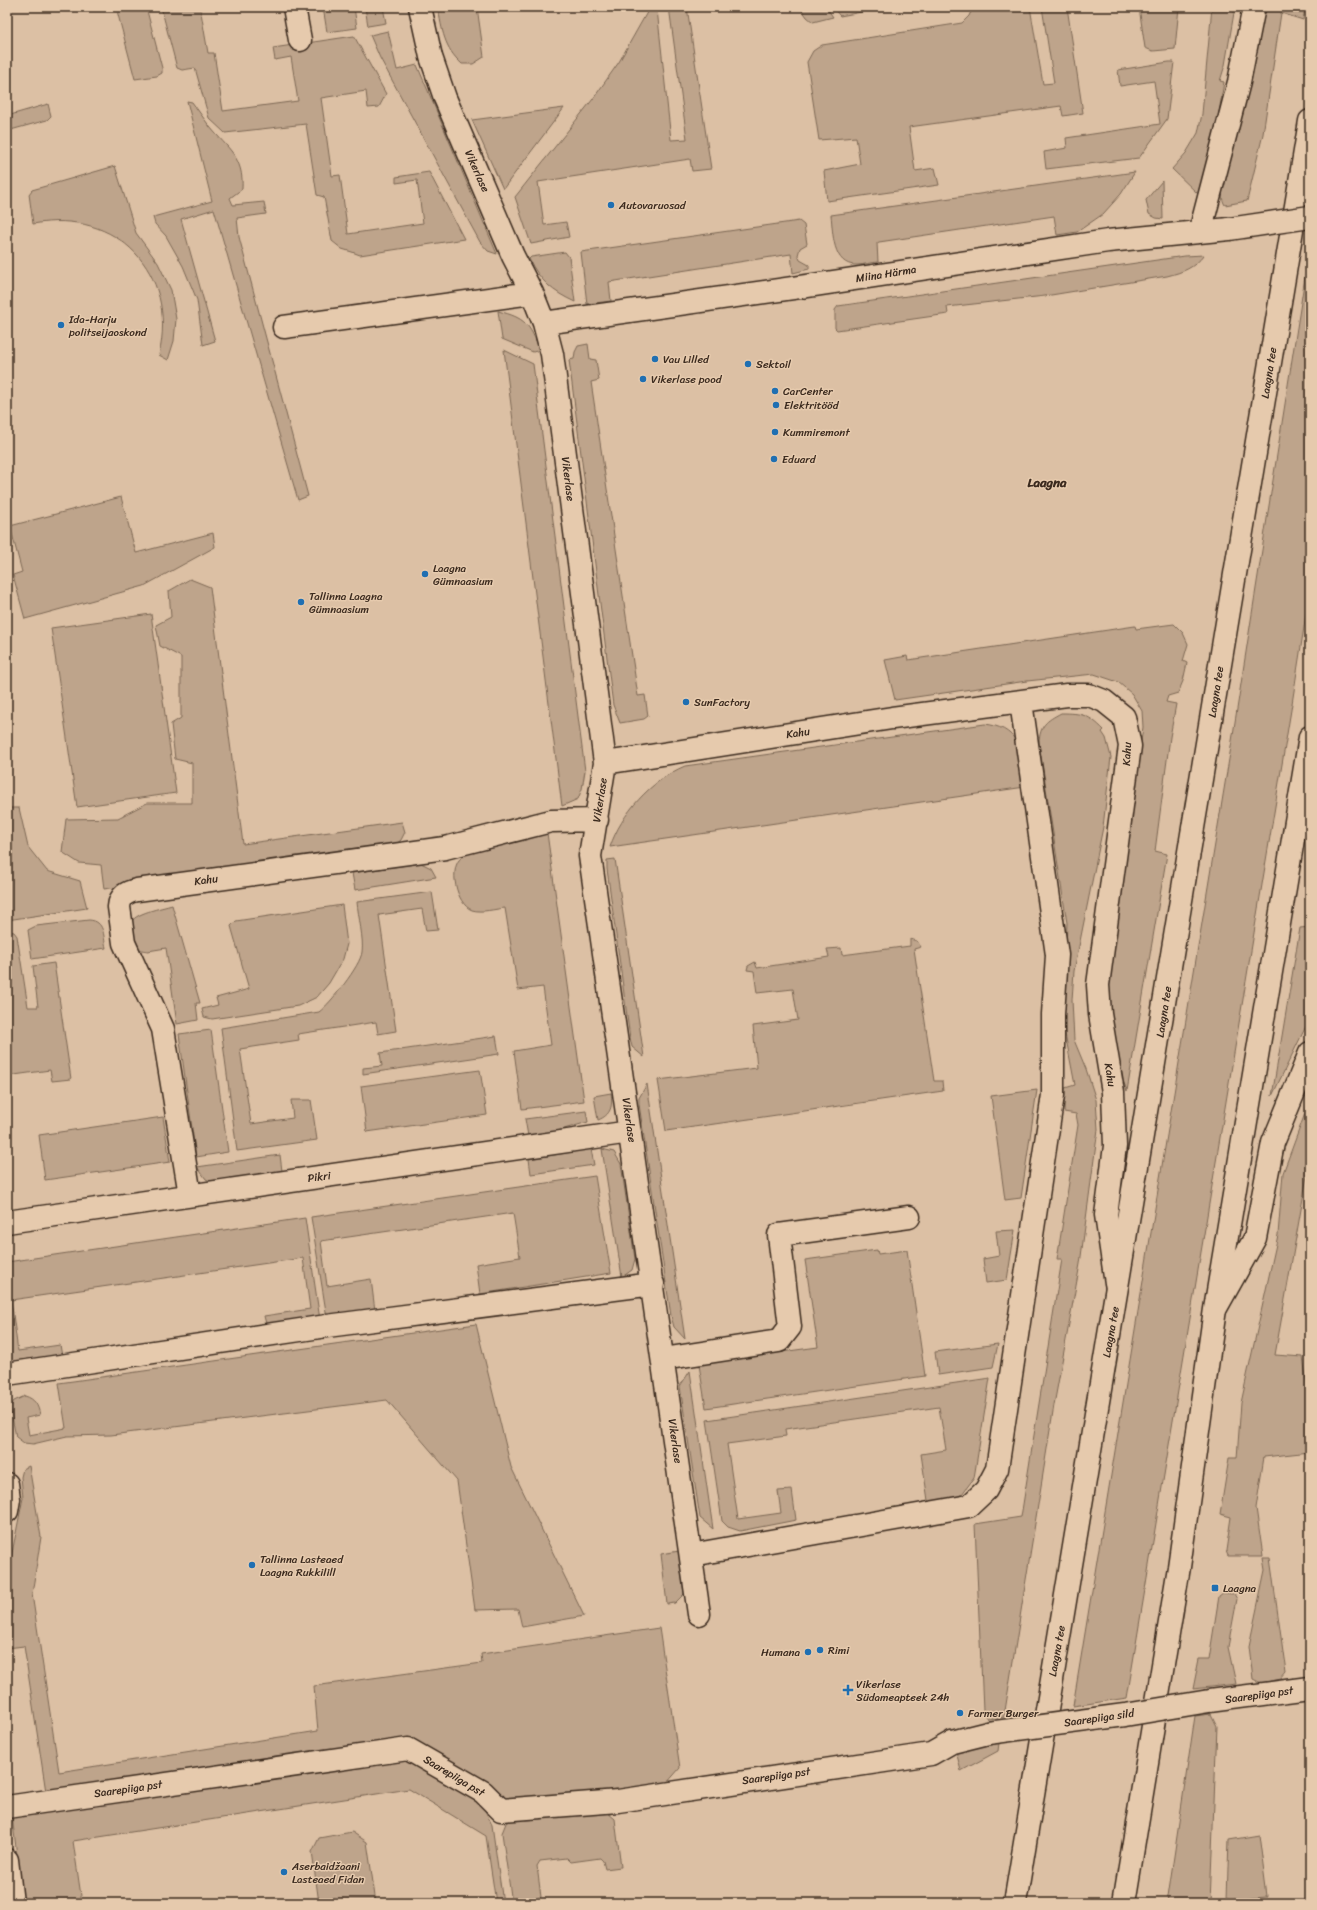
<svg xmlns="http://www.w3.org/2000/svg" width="1317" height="1910" font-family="Sriracha,sans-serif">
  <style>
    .green { fill: #bea48b; stroke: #7c6754 }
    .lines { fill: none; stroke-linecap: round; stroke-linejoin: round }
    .street-casing { stroke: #3b2a1e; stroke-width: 25 }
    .primary-casing { stroke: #3b2a1e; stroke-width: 25 }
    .street { stroke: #e6caad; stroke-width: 22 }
    .primary { stroke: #e6caad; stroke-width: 22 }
    .street-bridge-casing { stroke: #3b2a1e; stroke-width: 25; stroke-linecap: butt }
    .street-bridge { stroke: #e6caad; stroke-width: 22 }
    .poi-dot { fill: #1f6fb2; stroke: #e6caad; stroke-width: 1.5 }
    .labels { text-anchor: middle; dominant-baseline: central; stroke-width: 3; stroke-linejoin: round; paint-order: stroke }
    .street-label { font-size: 11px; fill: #3b2a1e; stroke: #e6caad }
    .poi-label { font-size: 11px; fill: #3b2a1e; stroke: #e6caad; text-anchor: start }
    .quarter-label { font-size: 13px; font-weight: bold; fill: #3b2a1e; stroke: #e6caad }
  </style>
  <rect width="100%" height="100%" fill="#dcc0a4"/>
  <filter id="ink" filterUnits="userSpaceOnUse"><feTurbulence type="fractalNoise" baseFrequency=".025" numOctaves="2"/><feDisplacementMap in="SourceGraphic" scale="8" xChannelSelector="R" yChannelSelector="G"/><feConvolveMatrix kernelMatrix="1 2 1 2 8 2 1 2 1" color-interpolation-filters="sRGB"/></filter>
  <g filter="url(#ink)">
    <path class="green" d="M 116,7 L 146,7 L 162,68 L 162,73 L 157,76 L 135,79 Z
      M 161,7 L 200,7 L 208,53 L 214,53 L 223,111 L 298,101 L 291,57 L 275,60 L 273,48 L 354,36 L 386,94 L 379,107 L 368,108 L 366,91 L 321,98 L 332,176 L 340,175 L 348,234 L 423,223 L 417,180 L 396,183 L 396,177 L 429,172 L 464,239 L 360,255 L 352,252 L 342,249 L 332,241 L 324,197 L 317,195 L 306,124 L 225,133 L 209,118 L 195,68 L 182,70 L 177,68 Z
      M 323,7 L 354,7 L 357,28 L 327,32 Z
      M 365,7 L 383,7 L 386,23 L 368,26 Z
      M 438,7 L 477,7 L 484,57 L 473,64 L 462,64 C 444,48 442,30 438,7 Z
      M 650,7 L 657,9 L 671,140 L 687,139 L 669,7 L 687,7 L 711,169 L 692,171 L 690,159 L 538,182 L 544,225 L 566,222 L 569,237 L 531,244 L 515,197 L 593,99 L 619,62 Z
      M 800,7 L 826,7 L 833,17 L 813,22 L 807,17 Z
      M 832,7 L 888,7 L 840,16 Z
      M 973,7 L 1030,7 L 1043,84 L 1054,83 L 1042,7 L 1067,7 L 1083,113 L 1063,116 L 1061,106 L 909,127 L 915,171 L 935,168 L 939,185 L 827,201 L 824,171 L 860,164 L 856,137 L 819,140 L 807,62 L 813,51 L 822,45 L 962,23 L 969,16 Z
      M 1139,7 L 1179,7 L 1175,49 L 1153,51 L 1145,48 Z
      M 1212,7 L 1235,7 L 1225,65 L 1220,81 L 1224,82 L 1217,124 L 1198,194 L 1172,169 L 1186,153 L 1198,133 L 1202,114 Z
      M 1264,7 L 1305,7 L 1303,20 L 1281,13 L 1263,134 L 1247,201 L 1225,205 C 1218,194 1225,178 1229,166 C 1243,114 1253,60 1264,7 Z
      M 388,31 L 397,70 L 417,65 L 497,254 L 488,251 L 480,242 L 380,58 L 370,35 Z
      M 1169,62 L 1174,62 L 1167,119 L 1139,158 L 1046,169 L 1044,152 L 1067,148 L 1066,138 L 1160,124 L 1154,81 L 1120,86 L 1118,70 Z
      M 187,101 L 192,102 C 198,110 204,119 210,127 C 228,149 244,157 242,189 L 230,198 L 233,205 L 264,202 L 266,214 L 237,218 L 239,237 L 308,496 L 298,500 L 214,209 L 181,219 L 215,341 L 203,345 L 197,300 L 183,266 L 166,236 L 155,224 L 153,217 L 212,201 Z
      M 48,104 L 51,116 L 47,120 L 7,131 L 7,116 Z
      M 564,108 L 503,189 L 472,120 Z
      M 115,166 L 136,233 L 158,263 L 171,290 L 176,319 L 174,341 L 168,360 L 159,355 C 178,272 117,208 33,224 L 29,194 L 32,190 Z
      M 1135,172 L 1121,194 L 1103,214 L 1077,232 L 1057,235 L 1054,216 L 879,242 L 877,243 L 878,262 C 871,262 864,265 857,265 C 832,266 833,232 831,215 Z
      M 1162,181 L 1163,219 L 1156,218 L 1149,214 L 1146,200 Z
      M 799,221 L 804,225 L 807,244 L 800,248 L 798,255 L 800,260 L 809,265 L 809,269 L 793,273 L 791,254 L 609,282 L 611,301 L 587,304 L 581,252 Z
      M 1310,245 L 1310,589 L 1291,710 L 1127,1698 L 1073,1706 L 1232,741 Z
      M 565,252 L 569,257 L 575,302 C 553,292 540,281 529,259 L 531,257 Z
      M 1204,255 C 1194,268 1183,272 1167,276 L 1045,296 L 947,307 L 948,314 L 837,330 L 835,328 L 835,310 L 838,306 L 1185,256 Z
      M 498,311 C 526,318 529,324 540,350 L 533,352 L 502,339 Z
      M 588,344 L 590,359 L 596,360 L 599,380 L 591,382 L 638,696 L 645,695 L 648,716 L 644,719 L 620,723 L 613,705 L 569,360 L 574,359 L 575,352 L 578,346 Z
      M 504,350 L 533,364 L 585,771 L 582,789 L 578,799 L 562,806 Z
      M 121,497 L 136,553 L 213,533 L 215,547 L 144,586 L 25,619 L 13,575 L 22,572 L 10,526 Z
      M 190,579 L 210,587 L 243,844 L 402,822 L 405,832 L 401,840 L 395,845 L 104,889 L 101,865 L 79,863 L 62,852 L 66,819 L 118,818 L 147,803 L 192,803 L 192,763 L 175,759 L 171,724 L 181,718 L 181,657 L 160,646 L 156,625 L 171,617 L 169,591 Z
      M 151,614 L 176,793 L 77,807 L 51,628 Z
      M 1174,624 L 1183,633 L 1188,644 L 1183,661 L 1187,663 L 1183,681 L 1178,693 L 1168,696 L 1166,702 L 1176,704 L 1170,737 L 1155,851 L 1167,854 L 1127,1091 L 1116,1062 L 1109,1014 L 1109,972 L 1143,727 L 1142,711 L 1132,694 L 1118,682 L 1094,674 L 1027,681 L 895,700 L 885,660 L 907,656 L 908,660 L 1135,626 L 1136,629 Z
      M 1061,713 C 1083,713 1089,715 1104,730 L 1102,732 L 1106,738 L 1111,757 L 1103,827 L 1074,971 L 1072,1000 L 1074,1040 L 1086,1069 L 1096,1100 L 1098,1129 L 1080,1264 L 1054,1405 L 1004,1717 L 988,1719 L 983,1710 L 975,1524 L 1021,1517 L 1062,1259 L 1057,1259 L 1078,1125 L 1076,1114 L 1064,1112 L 1065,1088 L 1075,1085 L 1063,1023 L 1067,923 L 1039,743 C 1040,725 1046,721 1061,713 Z
      M 985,724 C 1000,726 1009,730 1018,743 L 1025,787 L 610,847 C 621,814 651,780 685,766 Z
      M 7,808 L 19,808 L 28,847 L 47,871 L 80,881 L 87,908 L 7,920 Z
      M 547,833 L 584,1101 L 522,1109 L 514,1051 L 551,1045 L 543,987 L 518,990 L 505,908 C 495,909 482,913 472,910 C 456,904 448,867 462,857 C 478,846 526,838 547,833 Z
      M 615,859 L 644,1057 L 632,1047 L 630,1038 L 607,869 L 607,860 Z
      M 421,863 L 431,868 L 436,877 L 355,890 L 352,873 Z
      M 432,892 L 438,930 L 426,931 L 422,909 L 379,915 L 396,1031 L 378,1034 L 376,1022 L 298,1034 L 299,1040 L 240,1049 L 251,1124 L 293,1118 L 291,1100 L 311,1100 L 317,1140 L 237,1151 L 221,1028 L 319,1012 C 330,1004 361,965 362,952 C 364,940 358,915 357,902 Z
      M 172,905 L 200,1003 L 196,1003 L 198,1020 L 177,1024 L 166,948 L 148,951 L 136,949 C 135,942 131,932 131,924 C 132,913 163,908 172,905 Z
      M 342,905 L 347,944 L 343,959 L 329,983 L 317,997 L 298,1006 L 212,1019 L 204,1017 L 202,1009 L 218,1005 L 216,998 L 249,989 L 231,926 L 236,921 Z
      M 89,920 C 105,921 103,935 106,948 L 32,959 L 28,930 L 36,926 Z
      M 1310,927 L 1310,1018 L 1272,1096 L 1300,928 Z
      M 7,931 L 14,932 L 17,936 L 28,1007 L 38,1007 L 33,966 L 54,963 L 71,1079 L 52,1081 L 50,1070 L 7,1076 Z
      M 910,939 L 917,941 L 921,947 L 914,949 L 934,1081 L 942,1081 L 943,1091 L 666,1131 L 658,1080 L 757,1068 L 753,1026 L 798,1020 L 793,989 L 757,993 L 754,971 L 747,970 L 748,966 L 755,962 L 757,968 L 829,957 L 827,949 L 841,948 L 842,955 L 910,946 Z
      M 211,1030 L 228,1152 L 196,1157 L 179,1034 Z
      M 496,1036 L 499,1054 L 363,1074 L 363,1068 L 382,1066 L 380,1053 Z
      M 480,1070 L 487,1115 L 367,1132 L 361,1086 Z
      M 647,1084 L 685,1339 L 674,1327 L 671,1316 L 639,1104 L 639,1098 Z
      M 1037,1090 L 1021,1198 L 1005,1200 L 991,1096 Z
      M 611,1093 C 613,1106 611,1115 598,1120 L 594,1096 Z
      M 1310,1100 L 1310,1159 L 1275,1355 L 1303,1357 L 1310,1405 L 1310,1452 L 1264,1457 L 1256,1508 L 1263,1556 L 1228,1556 L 1226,1551 L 1231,1517 L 1220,1514 L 1229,1458 L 1237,1458 L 1241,1403 L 1278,1235 L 1283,1173 Z
      M 586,1111 L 588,1122 L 547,1134 L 528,1136 L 525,1119 Z
      M 163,1117 L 170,1162 L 45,1180 L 39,1135 Z
      M 591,1149 L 594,1165 L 531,1174 L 529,1159 Z
      M 602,1149 L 614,1152 L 621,1164 L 635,1259 L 632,1270 L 622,1277 Z
      M 280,1155 L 282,1171 L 210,1181 L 206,1179 L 197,1167 Z
      M 595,1176 L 611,1273 L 480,1294 L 476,1264 L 520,1257 L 513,1213 L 321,1241 L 327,1286 L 371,1279 L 375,1311 L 327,1318 L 311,1217 Z
      M 305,1218 L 320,1320 L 267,1328 L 264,1316 L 310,1309 L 303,1258 L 11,1300 L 18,1351 L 60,1345 L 62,1356 L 9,1363 L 7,1359 L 7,1262 Z
      M 1015,1230 L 1007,1280 L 986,1283 L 983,1259 L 999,1256 L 996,1231 Z
      M 877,1250 L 878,1254 L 907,1250 L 925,1376 L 706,1408 L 699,1365 L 708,1362 L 818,1347 L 805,1260 Z
      M 476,1324 L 511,1467 L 584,1616 L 522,1627 L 518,1609 L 475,1610 L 457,1481 L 387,1400 L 111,1435 L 67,1436 L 33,1444 L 24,1443 L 16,1437 L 10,1407 L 14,1401 L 25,1396 C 35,1399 38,1405 40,1415 L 26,1418 L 29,1435 L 66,1428 L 59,1383 Z
      M 998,1344 L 993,1367 L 938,1375 L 935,1352 Z
      M 690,1371 L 713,1529 L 700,1518 L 681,1393 L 680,1386 Z
      M 990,1378 L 974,1478 L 962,1494 L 946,1503 L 929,1507 L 921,1454 L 946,1450 L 939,1407 L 785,1429 L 786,1436 L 727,1444 L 738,1519 L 781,1513 L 778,1491 L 792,1490 L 796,1520 L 740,1531 L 728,1527 L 722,1521 L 707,1420 Z
      M 29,1466 L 41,1537 L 32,1594 L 59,1772 L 318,1731 L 314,1686 L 482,1663 L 481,1654 L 659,1628 L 680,1768 L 666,1784 L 548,1802 L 507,1800 L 427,1750 L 46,1792 L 24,1646 L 7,1648 L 7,1578 L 23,1498 L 21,1477 L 23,1469 Z
      M 679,1551 L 684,1594 L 675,1603 L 667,1604 L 661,1554 Z
      M 1263,1558 L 1270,1558 L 1286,1673 L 1281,1679 L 1261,1683 L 1253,1679 L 1249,1646 L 1265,1570 Z
      M 1223,1593 L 1234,1594 L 1237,1599 L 1228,1647 L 1236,1684 L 1193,1689 L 1199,1659 L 1209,1659 L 1219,1596 Z
      M 1211,1714 L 1217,1726 L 1210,1903 L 1167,1903 L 1195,1716 Z
      M 999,1743 L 998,1751 L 961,1771 L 956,1751 Z
      M 407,1758 L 482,1804 L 492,1825 L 503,1903 L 496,1903 L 486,1836 L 409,1789 L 73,1841 L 82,1903 L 23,1903 L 12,1816 Z
      M 601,1807 L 615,1819 L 621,1867 L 605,1869 L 603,1861 L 600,1858 L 571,1862 L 567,1858 L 540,1861 L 537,1866 L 541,1897 L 538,1898 L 536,1903 L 512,1903 L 502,1833 L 506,1823 L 513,1817 Z
      M 352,1832 L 367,1842 L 376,1903 L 319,1903 L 312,1852 L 319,1838 Z
      M 1259,1835 L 1267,1896 L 1227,1899 L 1229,1840 Z"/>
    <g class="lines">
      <g class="street-casing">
        <path id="street" d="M 294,7 L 300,40
          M 420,7 L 431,57 L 445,98 L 513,256 L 532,293 L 544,323 L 552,354 L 605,763 L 590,856 L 699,1614
          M 1200,232 L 1239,82 L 1254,7
          M 544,323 L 807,286 L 1108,241 L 1229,229
          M 284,327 L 532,293
          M 605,763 L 892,718 L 1067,695 L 1089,695 L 1104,701 L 1124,717 L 1130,746 L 1098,985 L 1100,1014 L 1113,1092 L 1115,1146 L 1106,1215 L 1116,1283
          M 190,1195 L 163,1029 L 124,943 L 119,907 C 120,895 127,892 137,890 L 445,848 L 551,821 L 597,820
          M 7,1222 L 630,1132
          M 1216,1308 L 1255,1238 L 1273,1143 L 1310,1053
          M 663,1359 L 779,1341 L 790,1327 L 779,1235 L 909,1217
          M 7,1374 L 327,1326 L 653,1284
          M 7,1484 L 9,1499 L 7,1511
          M 691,1555 L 969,1506 L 986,1490 L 997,1469 L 1053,1095 L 1053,1014 L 1057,955 L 1021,702
          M 1209,1701 L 1310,1688
          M 7,1807 L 408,1749 L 483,1792 L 501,1810 L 618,1801 L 931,1754 L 952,1742 L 988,1733
          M 7,1860 L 12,1903"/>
      </g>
      <g class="primary-casing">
        <path id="primary" d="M 1015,1903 L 1310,121
          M 1124,1903 L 1179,1567 L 1215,1309 L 1310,737"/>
      </g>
      <use href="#street" class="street"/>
      <use href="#primary" class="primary"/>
      <g class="street-bridge-casing">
        <path id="street-bridge" d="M 1229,229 L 1310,217
          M 988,1733 L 1125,1715 L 1209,1701"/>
      </g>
      <use href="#street-bridge" class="street-bridge"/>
    </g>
  </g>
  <g class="poi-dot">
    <circle cx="611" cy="205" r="4"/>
    <circle cx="61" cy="325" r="4"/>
    <circle cx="655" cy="359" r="4"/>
    <circle cx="748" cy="364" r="4"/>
    <circle cx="643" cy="379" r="4"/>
    <circle cx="775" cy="391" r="4"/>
    <circle cx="776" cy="405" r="4"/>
    <circle cx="775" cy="432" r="4"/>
    <circle cx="774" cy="459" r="4"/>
    <circle cx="425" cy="574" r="4"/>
    <circle cx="301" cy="602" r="4"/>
    <circle cx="686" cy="702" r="4"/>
    <circle cx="252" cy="1565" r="4"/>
    <rect x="1211" y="1584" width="8" height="8" rx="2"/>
    <circle cx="820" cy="1650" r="4"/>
    <circle cx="808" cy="1652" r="4"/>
    <path d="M846 1684h4v4h4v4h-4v4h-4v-4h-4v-4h4z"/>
    <circle cx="960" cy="1713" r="4"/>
    <circle cx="284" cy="1872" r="4"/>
  </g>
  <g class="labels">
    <g class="street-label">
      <text transform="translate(477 171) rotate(66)">Vikerlase</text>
      <text transform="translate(886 274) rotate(-9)">Miina Härma</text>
      <text transform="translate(1269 373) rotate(-81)">Laagna tee</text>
      <text transform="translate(568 479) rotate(83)">Vikerlase</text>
      <text transform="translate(1216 692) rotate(-81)">Laagna tee</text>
      <text transform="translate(798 733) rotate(-9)">Kahu</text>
      <text transform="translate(1127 754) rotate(-88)">Kahu</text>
      <text transform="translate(600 800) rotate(-81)">Vikerlase</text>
      <text transform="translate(206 880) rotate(-8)">Kahu</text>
      <text transform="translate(1164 1012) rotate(-81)">Laagna tee</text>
      <text transform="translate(1110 1075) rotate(80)">Kahu</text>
      <text transform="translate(629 1120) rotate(82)">Vikerlase</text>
      <text transform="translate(319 1177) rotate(-7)">Pikri</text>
      <text transform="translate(1111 1332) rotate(-80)">Laagna tee</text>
      <text transform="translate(675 1441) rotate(82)">Vikerlase</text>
      <text transform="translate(1057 1651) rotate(-80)">Laagna tee</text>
      <text transform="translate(1259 1695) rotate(-8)">Saarepiiga pst</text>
      <text transform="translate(1099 1718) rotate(-8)">Saarepiiga sild</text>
      <text transform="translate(454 1776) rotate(31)">Saarepiiga pst</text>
      <text transform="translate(776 1776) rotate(-8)">Saarepiiga pst</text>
      <text transform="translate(128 1789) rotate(-8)">Saarepiiga pst</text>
    </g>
    <g class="poi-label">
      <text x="619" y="205">Autovaruosad</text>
      <text x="69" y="319">Ida-Harju<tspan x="69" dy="13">politseijaoskond</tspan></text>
      <text x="663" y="359">Vau Lilled</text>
      <text x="756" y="364">Sektoil</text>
      <text x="651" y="379">Vikerlase pood</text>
      <text x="783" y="391">CarCenter</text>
      <text x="784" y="405">Elektritööd</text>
      <text x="783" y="432">Kummiremont</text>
      <text x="782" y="459">Eduard</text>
      <text x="433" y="568">Laagna<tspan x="433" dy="13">Gümnaasium</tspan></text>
      <text x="309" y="596">Tallinna Laagna<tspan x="309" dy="13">Gümnaasium</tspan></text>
      <text x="694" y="702">SunFactory</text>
      <text x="260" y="1559">Tallinna Lasteaed<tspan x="260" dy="13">Laagna Rukkilill</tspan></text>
      <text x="1223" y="1588">Laagna</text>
      <text x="828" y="1650">Rimi</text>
      <text x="800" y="1652" text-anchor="end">Humana</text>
      <text x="856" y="1684">Vikerlase<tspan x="856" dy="13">Südameapteek 24h</tspan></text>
      <text x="968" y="1713">Farmer Burger</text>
      <text x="292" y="1866">Aserbaidžaani<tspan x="292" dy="13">Lasteaed Fidan</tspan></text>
    </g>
    <g class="quarter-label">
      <text x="1047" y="482">Laagna</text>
    </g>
  </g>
  <rect width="1317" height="1910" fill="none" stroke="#e6caad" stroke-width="24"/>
  <rect x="12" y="12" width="1293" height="1886" fill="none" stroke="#3b2a1e" stroke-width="1.5" filter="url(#ink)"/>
</svg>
